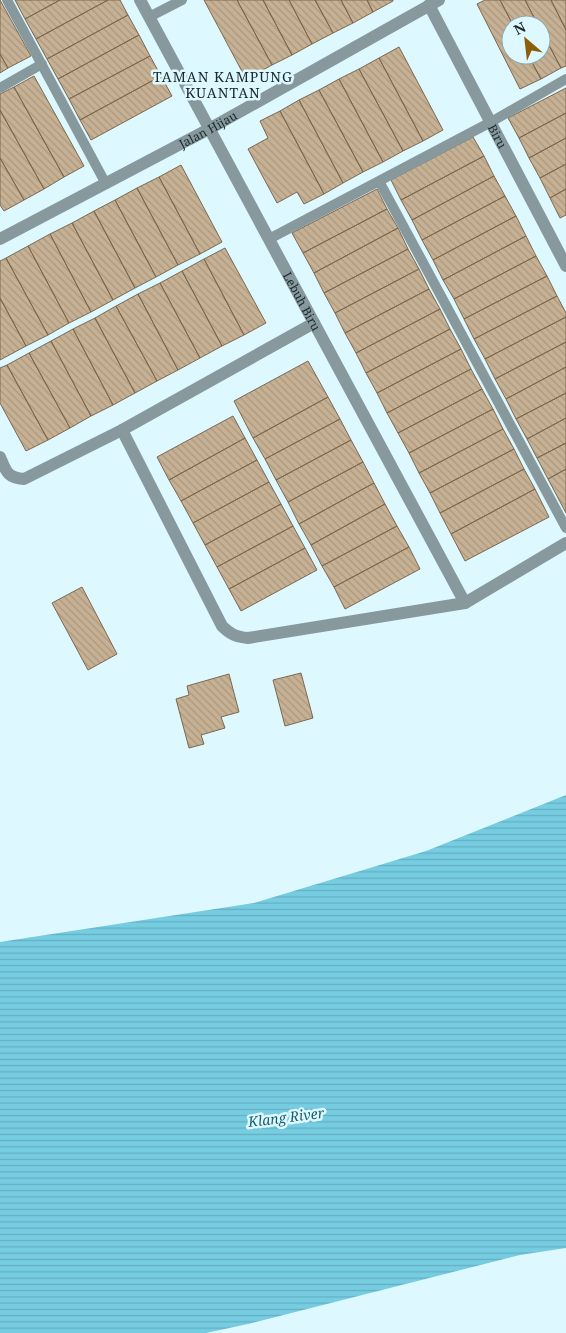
<svg xmlns="http://www.w3.org/2000/svg" width="566" height="1333" font-family="'Noto Serif',serif">
  <style>
    .water { fill: url(#water-rules) }
    .building { fill: url(#building-back-hatch); stroke: #7c684d }
    .lines { fill: none; stroke-linecap: round; stroke-linejoin: round }
    .service { stroke: #88999e; stroke-width: 10 }
    .minor { stroke: #88999e; stroke-width: 12 }
    .labels { text-anchor: middle; dominant-baseline: central; stroke-width: 5; stroke-linejoin: round; paint-order: stroke }
    .street-label { font-size: 12px; fill: #192a2e; stroke: #def8ff }
    .neighbourhood-label { font-size: 14px; letter-spacing: 1px; fill: #192a2e; stroke: #def8ff }
    .water-label { font-size: 14px; font-style: italic; fill: #195f6e; stroke: #def8ff }
  </style>
  <defs>
    <pattern id="water-rules" width="6" height="5" patternUnits="userSpaceOnUse" patternTransform="scale(1.25)"><rect width="6" height="5" fill="#76cce1"/><path d="M0 2.5h6" fill="none" stroke="#66afc1"/></pattern>
    <pattern id="building-back-hatch" width="6" height="6" patternUnits="userSpaceOnUse" patternTransform="scale(1.25)"><rect width="6" height="6" fill="#c7b194"/><path d="M-1 5l2 2M0 0l6 6M5-1l2 2" fill="none" stroke="#aa9880"/></pattern>
  </defs>
  <rect width="100%" height="100%" fill="#def8ff"/>
  <path class="water" d="M 566,795 L 566,1248 L 520,1255 L 248,1324 L 206,1333 L 0,1333 L 0,942 L 254,903 L 426,851 Z"/>
  <path class="building" d="M 0,0 L 31,56 L 8,68 L 0,54 Z
    M 15,0 L 60,0 L 25,19 Z
    M 60,0 L 108,0 L 36,39 L 25,19 Z
    M 108,0 L 120,0 L 128,15 L 47,59 L 36,39 Z
    M 204,0 L 237,0 L 272,65 L 246,79 Z
    M 237,0 L 263,0 L 292,55 L 272,65 Z
    M 263,0 L 289,0 L 312,44 L 292,55 Z
    M 289,0 L 315,0 L 333,33 L 312,44 Z
    M 315,0 L 341,0 L 353,23 L 333,33 Z
    M 341,0 L 367,0 L 373,12 L 353,23 Z
    M 367,0 L 393,0 L 393,1 L 373,12 Z
    M 485,0 L 500,0 L 513,25 L 511,25 L 511,55 L 528,55 L 541,79 L 520,89 L 477,4 Z
    M 500,0 L 525,0 L 538,25 L 513,25 Z
    M 525,0 L 551,0 L 566,30 L 566,66 L 561,68 L 541,30 L 541,25 L 538,25 Z
    M 551,0 L 566,0 L 566,30 Z
    M 128,15 L 139,35 L 58,79 L 47,59 Z
    M 541,30 L 561,68 L 541,79 L 528,55 L 541,55 Z
    M 139,35 L 150,56 L 69,99 L 58,79 Z
    M 399,47 L 443,130 L 423,141 L 379,58 Z
    M 0,54 L 8,68 L 0,73 Z
    M 150,56 L 161,76 L 80,120 L 69,99 Z
    M 379,58 L 423,141 L 403,151 L 359,69 Z
    M 359,69 L 403,151 L 383,162 L 339,79 Z
    M 34,76 L 84,166 L 64,177 L 14,87 Z
    M 161,76 L 172,96 L 91,140 L 80,120 Z
    M 339,79 L 383,162 L 363,172 L 319,90 Z
    M 14,87 L 64,177 L 44,189 L 0,110 L 0,94 Z
    M 566,88 L 566,113 L 519,138 L 508,118 Z
    M 319,90 L 363,172 L 343,183 L 299,100 Z
    M 299,100 L 343,183 L 324,194 L 280,111 Z
    M 0,110 L 44,189 L 24,200 L 0,158 Z
    M 280,111 L 324,194 L 304,204 L 297,192 L 277,203 L 248,149 L 268,138 L 260,121 Z
    M 566,113 L 566,138 L 529,158 L 519,138 Z
    M 473,137 L 484,156 L 401,200 L 391,180 Z
    M 566,138 L 566,164 L 540,178 L 529,158 Z
    M 484,156 L 494,176 L 412,220 L 401,200 Z
    M 0,158 L 24,200 L 4,211 L 0,205 Z
    M 566,164 L 566,189 L 550,198 L 540,178 Z
    M 181,165 L 222,242 L 200,254 L 159,177 Z
    M 494,176 L 505,196 L 422,240 L 412,220 Z
    M 159,177 L 200,254 L 178,265 L 137,188 Z
    M 137,188 L 178,265 L 156,277 L 115,200 Z
    M 377,189 L 387,209 L 303,253 L 292,233 Z
    M 566,189 L 566,215 L 560,218 L 550,198 Z
    M 505,196 L 516,216 L 433,260 L 422,240 Z
    M 115,200 L 156,277 L 135,288 L 94,211 Z
    M 387,209 L 398,228 L 314,273 L 303,253 Z
    M 94,211 L 135,288 L 113,300 L 72,223 Z
    M 516,216 L 526,236 L 443,280 L 433,260 Z
    M 72,223 L 113,300 L 91,312 L 50,234 Z
    M 398,228 L 408,249 L 324,293 L 314,273 Z
    M 50,234 L 91,312 L 69,323 L 28,246 Z
    M 526,236 L 536,256 L 454,299 L 443,280 Z
    M 28,246 L 69,323 L 48,335 L 6,258 Z
    M 225,248 L 266,323 L 244,335 L 204,259 Z
    M 408,249 L 419,269 L 335,313 L 324,293 Z
    M 536,256 L 547,276 L 464,319 L 454,299 Z
    M 6,258 L 48,335 L 26,346 L 0,298 L 0,261 Z
    M 204,259 L 244,335 L 222,346 L 182,271 Z
    M 419,269 L 429,289 L 345,333 L 335,313 Z
    M 182,271 L 222,346 L 200,358 L 160,283 Z
    M 547,276 L 557,296 L 474,339 L 464,319 Z
    M 160,283 L 200,358 L 178,370 L 138,294 Z
    M 429,289 L 440,309 L 356,353 L 345,333 Z
    M 138,294 L 178,370 L 157,381 L 116,306 Z
    M 557,296 L 566,313 L 566,317 L 485,359 L 474,339 Z
    M 0,298 L 26,346 L 0,360 Z
    M 116,306 L 157,381 L 135,393 L 95,318 Z
    M 440,309 L 450,329 L 366,373 L 356,353 Z
    M 566,317 L 566,342 L 495,379 L 485,359 Z
    M 95,318 L 135,393 L 113,405 L 73,329 Z
    M 73,329 L 113,405 L 91,416 L 51,341 Z
    M 450,329 L 461,349 L 377,393 L 366,373 Z
    M 51,341 L 91,416 L 70,428 L 29,353 Z
    M 566,342 L 566,367 L 506,399 L 495,379 Z
    M 461,349 L 471,369 L 387,413 L 377,393 Z
    M 29,353 L 70,428 L 48,440 L 7,365 Z
    M 308,361 L 328,397 L 253,438 L 234,401 Z
    M 7,365 L 48,440 L 26,451 L 0,403 L 0,368 Z
    M 566,367 L 566,393 L 516,419 L 506,399 Z
    M 471,369 L 482,389 L 398,433 L 387,413 Z
    M 482,389 L 493,409 L 409,453 L 398,433 Z
    M 566,393 L 566,418 L 527,439 L 516,419 Z
    M 328,397 L 340,419 L 265,459 L 253,438 Z
    M 493,409 L 503,429 L 419,473 L 409,453 Z
    M 233,416 L 245,438 L 169,480 L 157,457 Z
    M 566,418 L 566,443 L 537,458 L 527,439 Z
    M 340,419 L 351,440 L 276,480 L 265,459 Z
    M 503,429 L 514,449 L 430,493 L 419,473 Z
    M 245,438 L 257,460 L 181,501 L 169,480 Z
    M 351,440 L 363,462 L 288,502 L 276,480 Z
    M 566,443 L 566,469 L 548,479 L 537,458 Z
    M 514,449 L 524,469 L 440,513 L 430,493 Z
    M 257,460 L 269,482 L 193,523 L 181,501 Z
    M 363,462 L 374,483 L 299,524 L 288,502 Z
    M 524,469 L 535,489 L 451,534 L 440,513 Z
    M 566,469 L 566,513 L 548,479 Z
    M 269,482 L 281,504 L 205,545 L 193,523 Z
    M 374,483 L 385,504 L 311,545 L 299,524 Z
    M 535,489 L 549,517 L 465,561 L 451,534 Z
    M 281,504 L 293,526 L 217,567 L 205,545 Z
    M 385,504 L 397,526 L 322,566 L 311,545 Z
    M 293,526 L 305,548 L 229,589 L 217,567 Z
    M 397,526 L 409,547 L 334,587 L 322,566 Z
    M 409,547 L 420,569 L 345,609 L 334,587 Z
    M 305,548 L 317,570 L 241,611 L 229,589 Z
    M 82,587 L 117,654 L 88,670 L 52,603 Z
    M 301,673 L 313,718 L 285,726 L 273,680 Z
    M 229,674 L 239,712 L 221,717 L 225,728 L 201,735 L 204,744 L 189,748 L 176,699 L 189,695 L 187,686 Z"/>
  <g class="lines">
    <path class="service" d="M 7,0 L 106,184
      M 149,17 L 182,0
      M 0,88 L 42,64
      M 379,181 L 566,528
      M 269,239 L 491,122 L 566,79"/>
    <g class="minor">
      <path id="s1" d="M 140,0 L 465,603"/>
      <path id="s2" d="M 429,5 L 566,266"/>
      <path id="s3" d="M 0,239 L 209,129 L 439,0"/>
      <path d="M 122,430 L 222,626 C 230,634 236,637 248,638 L 465,603 L 566,543"/>
      <path d="M 0,457 C 6,471 7,478 24,479 L 122,430 L 314,323"/>
    </g>
  </g>
  <g class="labels">
    <g class="street-label">
      <text stroke="none"><textPath href="#s3" startOffset="235">Jalan Hijau</textPath></text>
      <text stroke="none"><textPath href="#s2" startOffset="148">Biru</textPath></text>
      <text stroke="none"><textPath href="#s1" startOffset="342">Lebuh Biru</textPath></text>
    </g>
    <g class="neighbourhood-label">
      <text x="223" y="76">TAMAN KAMPUNG<tspan x="223" dy="16">KUANTAN</tspan></text>
    </g>
    <g class="water-label">
      <text transform="translate(286 1117) rotate(-7)">Klang River</text>
    </g>
  </g>
  <g transform="translate(526 40) rotate(332)"><circle r="24" fill="#def8ff" stroke="#8fa6ab"/>
  <path d="M0-4L9 19L0 12L-9 19Z" fill="#8c5e05"/>
  <text y="-8" font-size="14" font-weight="bold" text-anchor="middle" fill="#192a2e">N</text>
  </g>
</svg>
